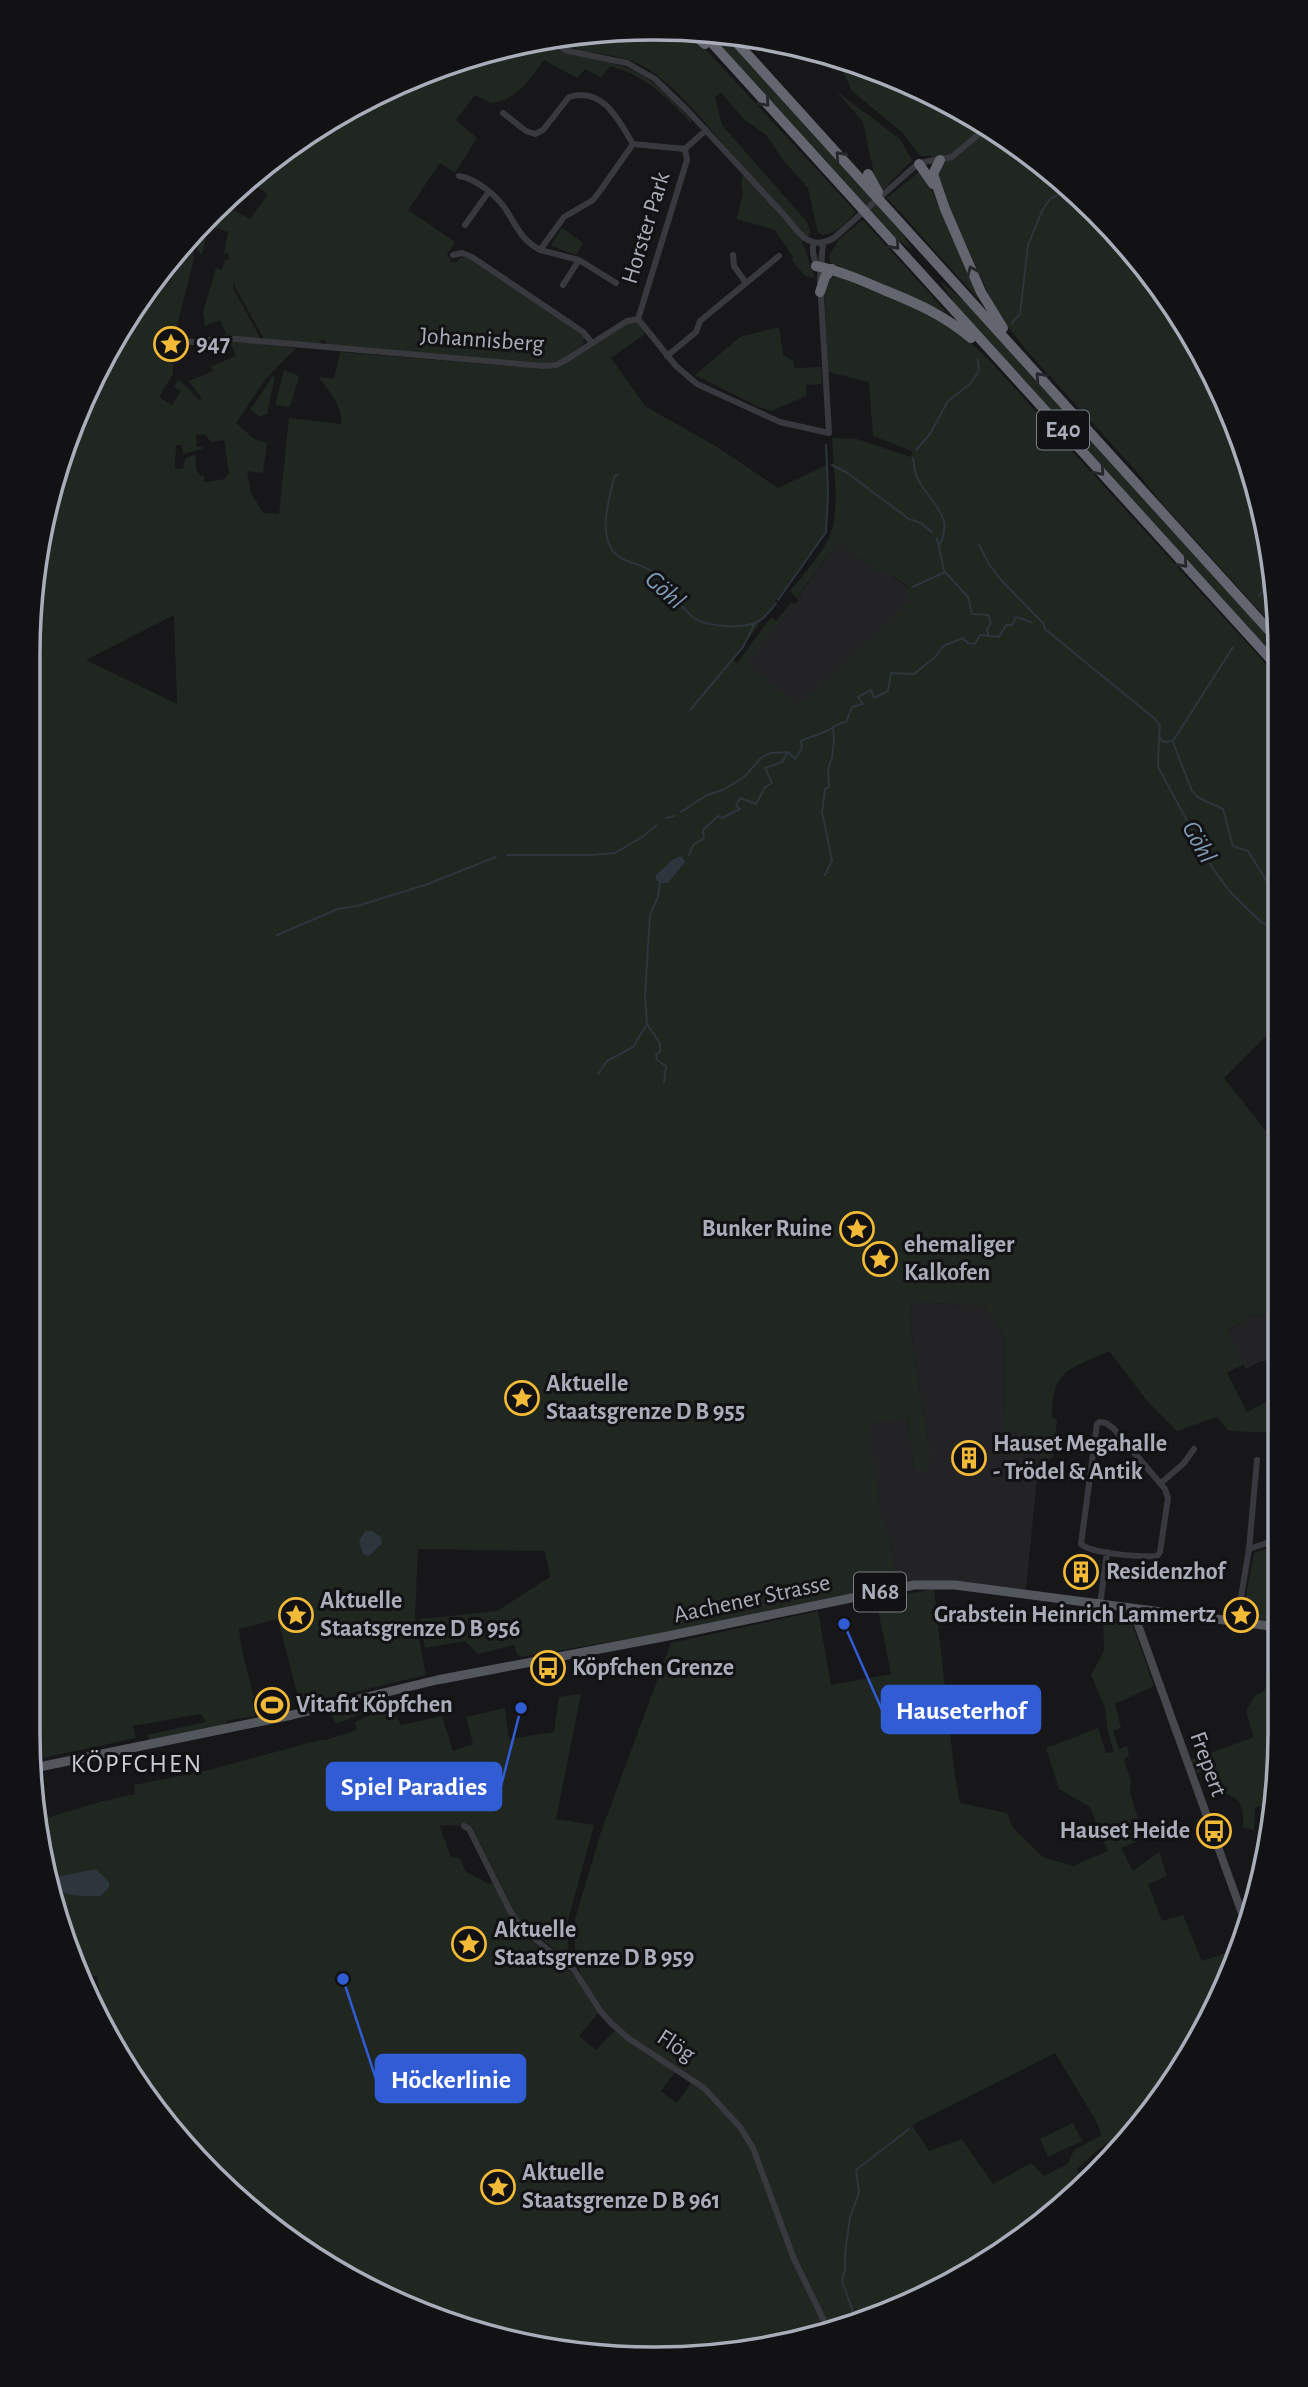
<svg xmlns="http://www.w3.org/2000/svg" width="1308" height="2387" font-family="'Alegreya Sans',sans-serif">
  <style>
    .built { fill: #232326 }
    .green { fill: #1f2720; fill-rule: evenodd }
    .water { fill: #2d353d }
    .lines { fill: none; stroke-linecap: round; stroke-linejoin: round }
    .stream { stroke: #2d353d; stroke-width: 2 }
    .street { stroke: #38393e; stroke-width: 6 }
    .secondary { stroke: #46484e; stroke-width: 8 }
    .primary { stroke: #54565d; stroke-width: 9 }
    .highway { stroke: #64666f; stroke-width: 10 }
    .oneway { stroke: #26272b }
    .labels { text-anchor: middle; dominant-baseline: central; stroke-width: 6; stroke-linejoin: round; paint-order: stroke }
    .shield { fill: #121214; stroke: #7c7e88; stroke-width: 2 }
    .shield-label { font-size: 23px; font-weight: bold; fill: #a9adb9 }
    .street-label { font-size: 24px; fill: #a9adb9; stroke: #121214 }
    .poi-label { font-size: 24px; font-weight: bold; fill: #a9adb9; stroke: #121214; text-anchor: start }
    .water-label { font-size: 26px; font-style: italic; fill: #809ab4; stroke: #121214 }
    .neighbourhood-label { font-size: 26px; letter-spacing: 2px; fill: #cacdd5; stroke: #121214 }
    .rim { fill: none; stroke: #a9adb9; stroke-width: 3.5 }
    .leader { fill: none; stroke: #325cd3; stroke-width: 2.5 }
    .callout-dot { fill: #325cd3; stroke: #121214; stroke-width: 2.5 }
    .callout { fill: #325cd3; stroke: #325cd3; stroke-width: 2.5 }
    .callout-label { font-size: 26px; text-anchor: middle; font-weight: bold; fill: #fff }
  </style>
  <rect width="100%" height="100%" fill="#171719"/>
  <path class="built" d="M 839,542 L 878,572 L 880,570 L 891,575 L 909,589 L 911,600 L 799,707 L 744,663 L 796,603 L 801,597 L 799,595 Z
    M 918,1302 L 985,1306 L 1005,1338 L 1004,1427 L 1007,1431 L 1041,1437 L 1026,1590 L 938,1581 L 911,1581 L 896,1584 L 890,1537 L 881,1515 L 868,1424 L 908,1418 L 914,1469 L 929,1445 L 913,1350 L 910,1306 Z
    M 1252,1315 L 1267,1316 L 1277,1338 L 1277,1361 L 1261,1361 L 1246,1369 L 1228,1332 Z"/>
  <path class="green" d="M 613,29 L 641,30 L 645,34 L 665,40 C 678,35 683,34 696,39 L 856,212 C 847,222 836,234 822,235 L 817,230 L 808,188 L 784,161 L 767,136 L 745,120 L 721,93 L 715,97 L 722,125 L 807,222 L 811,233 L 802,241 L 815,278 L 805,276 L 791,259 L 793,257 L 775,230 L 737,219 L 743,193 L 741,182 L 746,171 C 715,137 675,78 632,61 C 615,55 597,53 578,51 L 575,45 L 560,38 Z
    M 708,32 L 724,33 L 900,229 L 912,250 L 888,233 Z
    M 539,42 C 565,57 594,57 622,66 C 651,76 671,97 691,119 L 691,123 C 664,95 648,77 610,66 L 601,77 L 585,69 L 577,78 L 544,60 C 529,80 518,100 491,103 L 475,95 L 456,120 L 477,138 L 455,173 L 440,163 L 408,210 L 455,242 L 447,254 L 451,262 L 455,263 L 461,258 L 467,257 L 578,332 L 584,337 L 583,346 L 562,360 L 542,364 L 326,345 L 326,341 L 322,340 L 319,345 L 264,339 L 233,283 L 233,288 L 264,345 L 296,348 L 265,380 L 236,423 L 254,439 L 267,443 L 263,473 L 247,471 L 251,493 L 263,513 L 279,514 L 289,418 L 341,424 C 343,407 330,392 320,379 L 320,377 L 334,379 L 340,352 L 543,369 L 555,367 L 628,322 L 637,320 L 644,331 L 644,335 L 611,358 L 645,406 L 717,447 L 778,488 L 827,465 L 827,528 L 824,535 L 733,660 L 737,663 L 771,617 L 776,621 L 791,603 L 795,605 L 745,663 L 799,706 L 911,600 L 905,594 L 909,588 L 892,575 L 890,576 L 880,570 L 878,572 L 839,542 L 799,594 L 801,596 L 799,600 L 790,591 C 804,573 824,553 831,532 C 840,507 833,465 832,438 L 857,439 L 911,457 L 912,451 L 873,436 L 869,382 L 828,372 L 824,289 L 829,280 L 837,275 L 923,310 L 961,333 L 990,361 L 1275,674 L 1276,960 L 1268,965 L 1276,981 L 1276,1026 L 1224,1078 L 1277,1145 L 1277,1338 L 1267,1316 L 1252,1315 L 1228,1331 L 1244,1364 L 1227,1373 L 1247,1412 L 1277,1397 L 1278,1433 L 1229,1431 L 1217,1417 L 1177,1431 L 1148,1402 L 1109,1351 C 1071,1369 1052,1368 1052,1417 L 1057,1420 L 1053,1457 L 1038,1468 L 1041,1437 L 1006,1431 L 1004,1427 L 1005,1338 L 985,1306 L 918,1302 L 910,1306 L 913,1350 L 929,1445 L 930,1464 L 925,1472 L 914,1469 L 908,1418 L 869,1424 L 881,1515 L 890,1537 L 896,1584 L 667,1632 L 521,1657 L 517,1654 L 514,1645 L 478,1654 L 465,1641 L 425,1648 L 420,1619 L 497,1611 L 550,1577 L 545,1551 L 418,1549 L 415,1617 L 426,1675 L 300,1705 L 278,1619 L 239,1629 L 241,1646 L 254,1697 L 252,1699 L 255,1716 L 227,1721 L 226,1725 L 152,1740 L 149,1739 L 147,1735 L 206,1722 L 201,1714 L 133,1726 L 136,1738 L 33,1760 L 28,1733 L 29,613 L 61,453 L 112,341 L 124,325 L 172,279 L 167,274 L 164,276 L 162,272 L 191,234 L 194,259 L 173,341 L 173,374 L 159,397 L 172,405 L 181,391 L 174,387 L 178,380 L 187,387 L 199,400 L 202,399 L 189,381 L 213,371 L 211,366 L 236,356 L 220,320 L 205,326 L 203,312 L 216,268 L 222,270 L 225,260 L 228,260 L 229,254 L 224,253 L 228,232 L 209,226 L 202,255 L 198,251 L 194,231 L 227,201 L 224,205 L 250,219 L 268,194 L 248,181 L 273,157 L 377,92 L 492,49 ZM 205,434 L 211,442 L 224,440 L 229,473 L 225,479 L 205,482 L 204,476 L 199,475 L 196,467 L 195,454 L 185,459 L 183,469 L 175,469 L 176,445 L 182,445 L 183,454 L 202,449 L 204,446 L 197,447 L 196,435 ZM 174,616 L 177,704 L 86,660 L 174,615 Z
    M 831,56 L 856,61 L 967,112 L 1096,211 L 1175,307 L 1247,452 L 1275,573 L 1275,628 L 1159,500 L 1137,472 L 1027,351 L 1008,327 L 991,299 L 937,181 L 939,167 L 932,156 L 920,156 L 903,133 L 852,91 L 842,69 Z
    M 835,90 L 900,139 L 912,160 L 882,191 L 888,197 L 919,172 L 928,181 L 980,301 L 881,191 L 876,183 L 863,122 Z
    M 863,220 L 947,313 L 831,263 L 829,256 L 839,239 Z
    M 562,228 L 583,243 L 576,255 L 552,246 L 552,243 Z
    M 940,281 L 970,306 L 1275,642 L 1275,659 L 957,307 Z
    M 779,327 L 783,355 L 793,361 L 795,368 L 821,367 L 822,384 L 806,385 L 806,396 L 772,411 L 759,407 L 695,375 L 740,337 Z
    M 284,370 L 299,376 L 290,407 L 275,405 Z
    M 275,376 L 267,414 L 260,417 L 250,410 L 272,377 Z
    M 1278,1545 L 1278,1622 L 1242,1617 L 1254,1553 Z
    M 934,1589 L 955,1777 L 960,1803 L 1007,1813 L 1013,1828 L 1043,1857 L 1073,1866 L 1108,1851 L 1090,1807 L 1059,1789 L 1046,1748 L 1098,1728 L 1106,1753 L 1114,1752 L 1108,1732 L 1105,1708 L 1091,1675 L 1104,1651 L 1103,1612 L 1129,1615 L 1154,1686 L 1115,1704 L 1121,1728 L 1113,1731 L 1119,1749 L 1127,1746 L 1129,1756 L 1124,1760 L 1131,1781 L 1130,1792 L 1144,1838 L 1121,1848 L 1133,1871 L 1159,1852 L 1167,1876 L 1148,1884 L 1162,1921 L 1183,1915 L 1202,1961 L 1241,1948 L 1196,2046 L 1126,2131 L 1096,2151 L 1077,2169 L 1083,2184 L 1066,2204 L 893,2311 L 695,2358 L 492,2338 L 306,2253 L 157,2114 L 104,2014 L 97,1976 L 84,1977 L 61,1934 L 42,1819 L 100,1802 L 135,1794 L 134,1785 L 205,1771 L 320,1740 L 326,1740 L 357,1730 L 355,1722 L 386,1708 L 393,1712 L 401,1725 L 442,1716 L 453,1751 L 473,1744 L 466,1717 L 505,1708 L 509,1739 L 554,1732 L 559,1697 L 581,1694 L 556,1819 L 594,1825 L 567,1924 L 569,1961 L 517,1920 L 468,1826 L 439,1825 L 451,1857 L 459,1858 L 466,1872 L 489,1884 L 494,1882 C 503,1901 510,1922 525,1936 C 542,1951 563,1962 578,1980 L 581,1976 L 575,1957 L 575,1919 L 601,1832 L 671,1643 L 818,1611 L 831,1685 L 891,1674 L 876,1600 ZM 599,2012 L 616,2029 L 596,2050 L 579,2036 ZM 1055,2053 L 1095,2119 L 1102,2135 L 1074,2150 L 1068,2164 L 1044,2176 L 1031,2163 L 993,2184 L 962,2139 L 929,2151 L 912,2125 ZM 675,2072 L 691,2083 L 677,2103 L 661,2091 Z
    M 1272,1632 L 1278,1633 L 1279,1774 L 1273,1804 L 1255,1807 L 1254,1830 L 1243,1828 C 1244,1811 1242,1794 1221,1794 L 1213,1771 L 1196,1773 L 1191,1760 L 1254,1737 L 1246,1711 L 1255,1696 L 1265,1690 Z
    M 377,1704 L 378,1708 L 338,1723 L 335,1723 L 332,1716 L 336,1714 Z
    M 1073,2123 L 1082,2141 L 1048,2157 L 1040,2139 Z"/>
  <path class="water" d="M 681,856 L 685,862 L 668,883 L 659,883 L 656,879 L 656,875 L 672,860 Z
    M 365,1531 L 372,1531 L 381,1537 L 382,1543 L 369,1556 L 363,1554 L 359,1541 Z
    M 96,1869 L 109,1882 L 109,1887 L 101,1896 C 87,1896 49,1899 60,1876 Z"/>
  <g class="lines">
    <path class="stream" d="M 1012,323 L 1020,314 L 1028,245 L 1042,211 L 1050,199 L 1068,189
      M 916,450 L 930,434 L 948,401 L 970,384 L 979,371 L 978,360
      M 913,458 C 914,463 914,470 916,475 C 926,501 957,514 939,546
      M 832,465 L 846,472 L 909,519 L 921,523 L 932,532
      M 618,474 L 614,477 C 610,498 600,525 610,546 C 619,565 640,561 654,573 C 670,586 678,606 694,618 C 707,627 743,629 757,622 C 765,618 771,610 776,603
      M 937,538 L 944,571
      M 979,545 L 989,564 L 1001,580 L 1043,623 L 1045,629 L 1155,719 L 1160,726 L 1159,736 L 1163,742 L 1172,741
      M 913,587 L 945,572 L 968,597 L 972,614 L 988,615 L 991,623 L 987,629 L 988,635
      M 1259,596 L 1263,591 L 1262,585 L 1264,579 L 1271,578 L 1274,571
      M 778,600 L 826,532 L 828,493 L 826,445
      M 690,710 L 743,647 L 754,625
      M 1159,737 L 1158,767 L 1213,869 L 1231,893 L 1261,922 L 1270,927 L 1276,927
      M 1173,741 L 1233,647
      M 1173,742 L 1192,791 L 1199,798 L 1223,809 L 1233,846 L 1248,851 L 1276,896
      M 681,812 L 707,795 L 723,790 L 744,777 L 762,757 L 771,753 L 787,752
      M 666,818 L 674,816
      M 507,855 L 591,855 L 615,853 L 642,837 L 657,825
      M 689,855 L 693,845 L 704,838 L 703,830 L 718,816 L 722,818 L 740,809 L 736,806 L 740,798 L 756,804 L 765,787 L 772,783 L 765,768 L 782,762 L 788,752 L 795,759 L 802,748 L 801,741 C 809,737 816,736 824,732 C 833,729 836,723 846,722 L 852,707 L 863,704 L 858,697 L 871,690 L 874,698 L 888,691 L 891,673 L 914,674 L 935,657 L 943,646 L 963,638 L 968,643 L 975,644 L 980,635 L 999,637 L 1006,625 L 1012,625 L 1016,617 L 1031,622
      M 825,875 L 832,860 L 822,812 L 825,789 L 829,787 L 828,769 L 832,757 L 834,741 L 833,728
      M 277,935 L 338,909 L 357,906 L 425,885 L 496,857
      M 647,1024 L 660,1043 L 660,1051 L 656,1055 L 657,1060 L 666,1066 L 664,1082
      M 598,1074 L 607,1061 L 633,1047 L 647,1024 L 645,994 L 650,915 L 658,897 L 660,882
      M 856,2320 L 842,2281 L 845,2269 L 845,2254 L 850,2217 L 859,2192 L 856,2170 L 909,2129"/>
    <path class="street" d="M 546,40 L 568,51 L 627,63 L 655,79 L 687,110 L 786,217 C 800,235 810,251 834,238 L 914,167 L 924,162 L 952,157 L 987,127
      M 503,113 L 526,131 L 535,134 L 543,130 L 569,97 C 603,86 619,121 633,144 L 685,149
      M 459,176 C 477,179 499,197 508,213 C 518,229 522,240 540,250 L 564,217 L 593,200 L 600,191 L 633,144
      M 465,225 L 488,193
      M 813,243 L 813,253 L 817,268
      M 540,250 L 579,260 L 616,283
      M 453,255 L 462,253 L 472,257 L 583,332 L 592,343
      M 733,255 L 734,266 L 746,283
      M 563,285 L 579,260
      M 638,319 L 687,160 L 685,149 L 706,130
      M 174,341 L 194,342 L 224,338 L 543,366 L 556,365 L 566,360 L 627,321 L 638,319 L 676,366 L 697,384 L 780,422 L 829,433 L 820,280 L 823,243
      M 667,356 L 696,332 L 700,321 L 779,256
      M 1099,1422 L 1106,1423 L 1114,1429 L 1165,1489 L 1168,1498 L 1160,1552 L 1157,1556 C 1141,1557 1092,1554 1081,1544 L 1097,1424 Z
      M 1161,1483 L 1184,1463 L 1194,1449
      M 1249,1549 L 1278,1539
      M 1100,1605 L 1107,1552
      M 1237,1621 L 1249,1549 L 1257,1460
      M 464,1826 L 469,1829 L 509,1909 L 522,1929 L 574,1970 L 601,2012 L 612,2024 L 628,2038 L 704,2088 L 740,2127 L 753,2148 L 794,2259 L 827,2327"/>
    <path class="secondary" d="M 1137,1610 L 1137,1622 L 1248,1930"/>
    <path class="primary" d="M 34,1768 L 292,1715 L 437,1680 L 668,1636 L 914,1585 L 955,1585 L 1278,1627"/>
    <path class="highway" d="M 691,32 L 705,44
      M 702,32 L 1275,664
      M 728,33 L 1275,637
      M 940,160 L 933,174 L 945,209 L 981,292 L 1003,328
      M 919,164 L 933,184
      M 868,174 L 878,192
      M 816,266 C 840,271 861,280 884,290 C 916,303 944,315 971,338
      M 820,292 L 825,277 L 832,269"/>
  </g>
  <defs><path id="oneway-chevron" d="M-2-3.5L2.5 0L-2 3.5" fill="none" stroke-width="1.6" stroke-linecap="round" stroke-linejoin="round" transform="scale(1.75)"/></defs>
  <g class="oneway">
    <use href="#oneway-chevron" transform="translate(765 102) rotate(48)"/>
    <use href="#oneway-chevron" transform="translate(840 156) rotate(-132)"/>
    <use href="#oneway-chevron" transform="translate(895 245) rotate(48)"/>
    <use href="#oneway-chevron" transform="translate(972 271) rotate(-114)"/>
    <use href="#oneway-chevron" transform="translate(1040 377) rotate(-132)"/>
    <use href="#oneway-chevron" transform="translate(1100 471) rotate(48)"/>
    <use href="#oneway-chevron" transform="translate(1183 563) rotate(48)"/>
  </g>
  <defs>
    <g id="sight-ring" transform="scale(1.75)"><circle r="9.5" fill="#121214" stroke="#f2ba36" stroke-width="1.5"/><path d="M0-6L1.8-2.2L6-1.7L2.9 1.2L3.7 5.4L0 3.3L-3.7 5.4L-2.9 1.2L-6-1.7L-1.8-2.2Z" fill="#f2ba36"/></g>
    <g id="building-ring" transform="scale(1.75)"><circle r="9.5" fill="#121214" stroke="#f2ba36" stroke-width="1.5"/><path d="M-4-6H4V6H1V3H-1V6H-4ZM-2.5-4.3h1.7v1.8h-1.7ZM.8-4.3h1.7v1.8H.8ZM-2.5-1h1.7V.8h-1.7ZM.8-1h1.7V.8H.8Z" fill="#f2ba36"/></g>
    <g id="bus-ring" transform="scale(1.75)"><circle r="9.5" fill="#121214" stroke="#f2ba36" stroke-width="1.5"/><path d="M-5-6H5V4H4V6H2V4H-2V6H-4V4H-5ZM-3.5-4V0h7V-4ZM-3.5 1.2v1.5H-2V1.2ZM2 1.2v1.5H3.5V1.2Z" fill="#f2ba36"/></g>
    <g id="stadium-ring" transform="scale(1.75)"><circle r="9.5" fill="#121214" stroke="#f2ba36" stroke-width="1.5"/><path d="M0-5a6.5 5 0 1 0 0 10a6.5 5 0 1 0 0-10ZM-3.5-1.8h7v3.6h-7Z" fill="#f2ba36"/></g>
  </defs>
  <g fill-rule="evenodd">
    <use href="#sight-ring" x="171" y="344"/>
    <use href="#sight-ring" x="857" y="1229"/>
    <use href="#sight-ring" x="880" y="1259"/>
    <use href="#sight-ring" x="522" y="1398"/>
    <use href="#building-ring" x="969" y="1458"/>
    <use href="#building-ring" x="1081" y="1572"/>
    <use href="#sight-ring" x="296" y="1615"/>
    <use href="#sight-ring" x="1241" y="1615"/>
    <use href="#bus-ring" x="548" y="1668"/>
    <use href="#stadium-ring" x="272" y="1705"/>
    <use href="#bus-ring" x="1214" y="1831"/>
    <use href="#sight-ring" x="469" y="1944"/>
    <use href="#sight-ring" x="498" y="2187"/>
  </g>
  <g class="labels">
    <g class="shield">
      <rect x="1037" y="410.5" width="52" height="39" rx="5"/>
      <rect x="854" y="1572.5" width="52" height="39" rx="5"/>
    </g>
    <g class="shield-label">
      <text x="1063" y="430">E40</text>
      <text x="880" y="1592">N68</text>
    </g>
    <g class="street-label">
      <text transform="translate(646 228) rotate(-73)">Horster Park</text>
      <text transform="translate(482 340) rotate(4)">Johannisberg</text>
      <text transform="translate(752 1599) rotate(-12)">Aachener Strasse</text>
      <text transform="translate(1208 1764) rotate(70)">Frepert</text>
      <text transform="translate(676 2046) rotate(33)">Flög</text>
    </g>
    <g class="poi-label">
      <text x="196" y="344">947</text>
      <text x="832" y="1229" text-anchor="end">Bunker Ruine</text>
      <text x="904" y="1245">ehemaliger<tspan x="904" dy="28">Kalkofen</tspan></text>
      <text x="546" y="1384">Aktuelle<tspan x="546" dy="28">Staatsgrenze D B 955</tspan></text>
      <text x="993" y="1444">Hauset Megahalle<tspan x="993" dy="28">- Trödel &amp; Antik</tspan></text>
      <text x="1106" y="1572">Residenzhof</text>
      <text x="320" y="1601">Aktuelle<tspan x="320" dy="28">Staatsgrenze D B 956</tspan></text>
      <text x="1216" y="1615" text-anchor="end">Grabstein Heinrich Lammertz</text>
      <text x="572" y="1668">Köpfchen Grenze</text>
      <text x="296" y="1705">Vitafit Köpfchen</text>
      <text x="1190" y="1831" text-anchor="end">Hauset Heide</text>
      <text x="494" y="1930">Aktuelle<tspan x="494" dy="28">Staatsgrenze D B 959</tspan></text>
      <text x="522" y="2173">Aktuelle<tspan x="522" dy="28">Staatsgrenze D B 961</tspan></text>
    </g>
    <g class="water-label">
      <text transform="translate(665 590) rotate(42)">Göhl</text>
      <text transform="translate(1199 842) rotate(61)">Göhl</text>
    </g>
    <g class="neighbourhood-label">
      <text x="137" y="1764">KÖPFCHEN</text>
    </g>
  </g>
  <path d="M0 0H1308V2387H0ZM654 40H654A614 614 0 0 1 1268 654V1733A614 614 0 0 1 654 2347H654A614 614 0 0 1 40 1733V654A614 614 0 0 1 654 40Z" fill="#121214" fill-rule="evenodd"/>
  <path class="rim" d="M654 40H654A614 614 0 0 1 1268 654V1733A614 614 0 0 1 654 2347H654A614 614 0 0 1 40 1733V654A614 614 0 0 1 654 40Z"/>
  <path class="leader" d="M844 1624L882 1710M521 1708L501 1786M343 1979L376 2079"/>
  <g class="callout-dot">
    <circle cx="844" cy="1624" r="7"/>
    <circle cx="521" cy="1708" r="7"/>
    <circle cx="343" cy="1979" r="7"/>
  </g>
  <g class="callout">
    <rect x="882" y="1686" width="158" height="47" rx="7"/>
    <rect x="327" y="1763" width="174" height="47" rx="7"/>
    <rect x="376" y="2055" width="149" height="47" rx="7"/>
  </g>
  <g class="callout-label">
    <text x="961" y="1719">Hauseterhof</text>
    <text x="414" y="1795">Spiel Paradies</text>
    <text x="451" y="2088">Höckerlinie</text>
  </g>
</svg>
